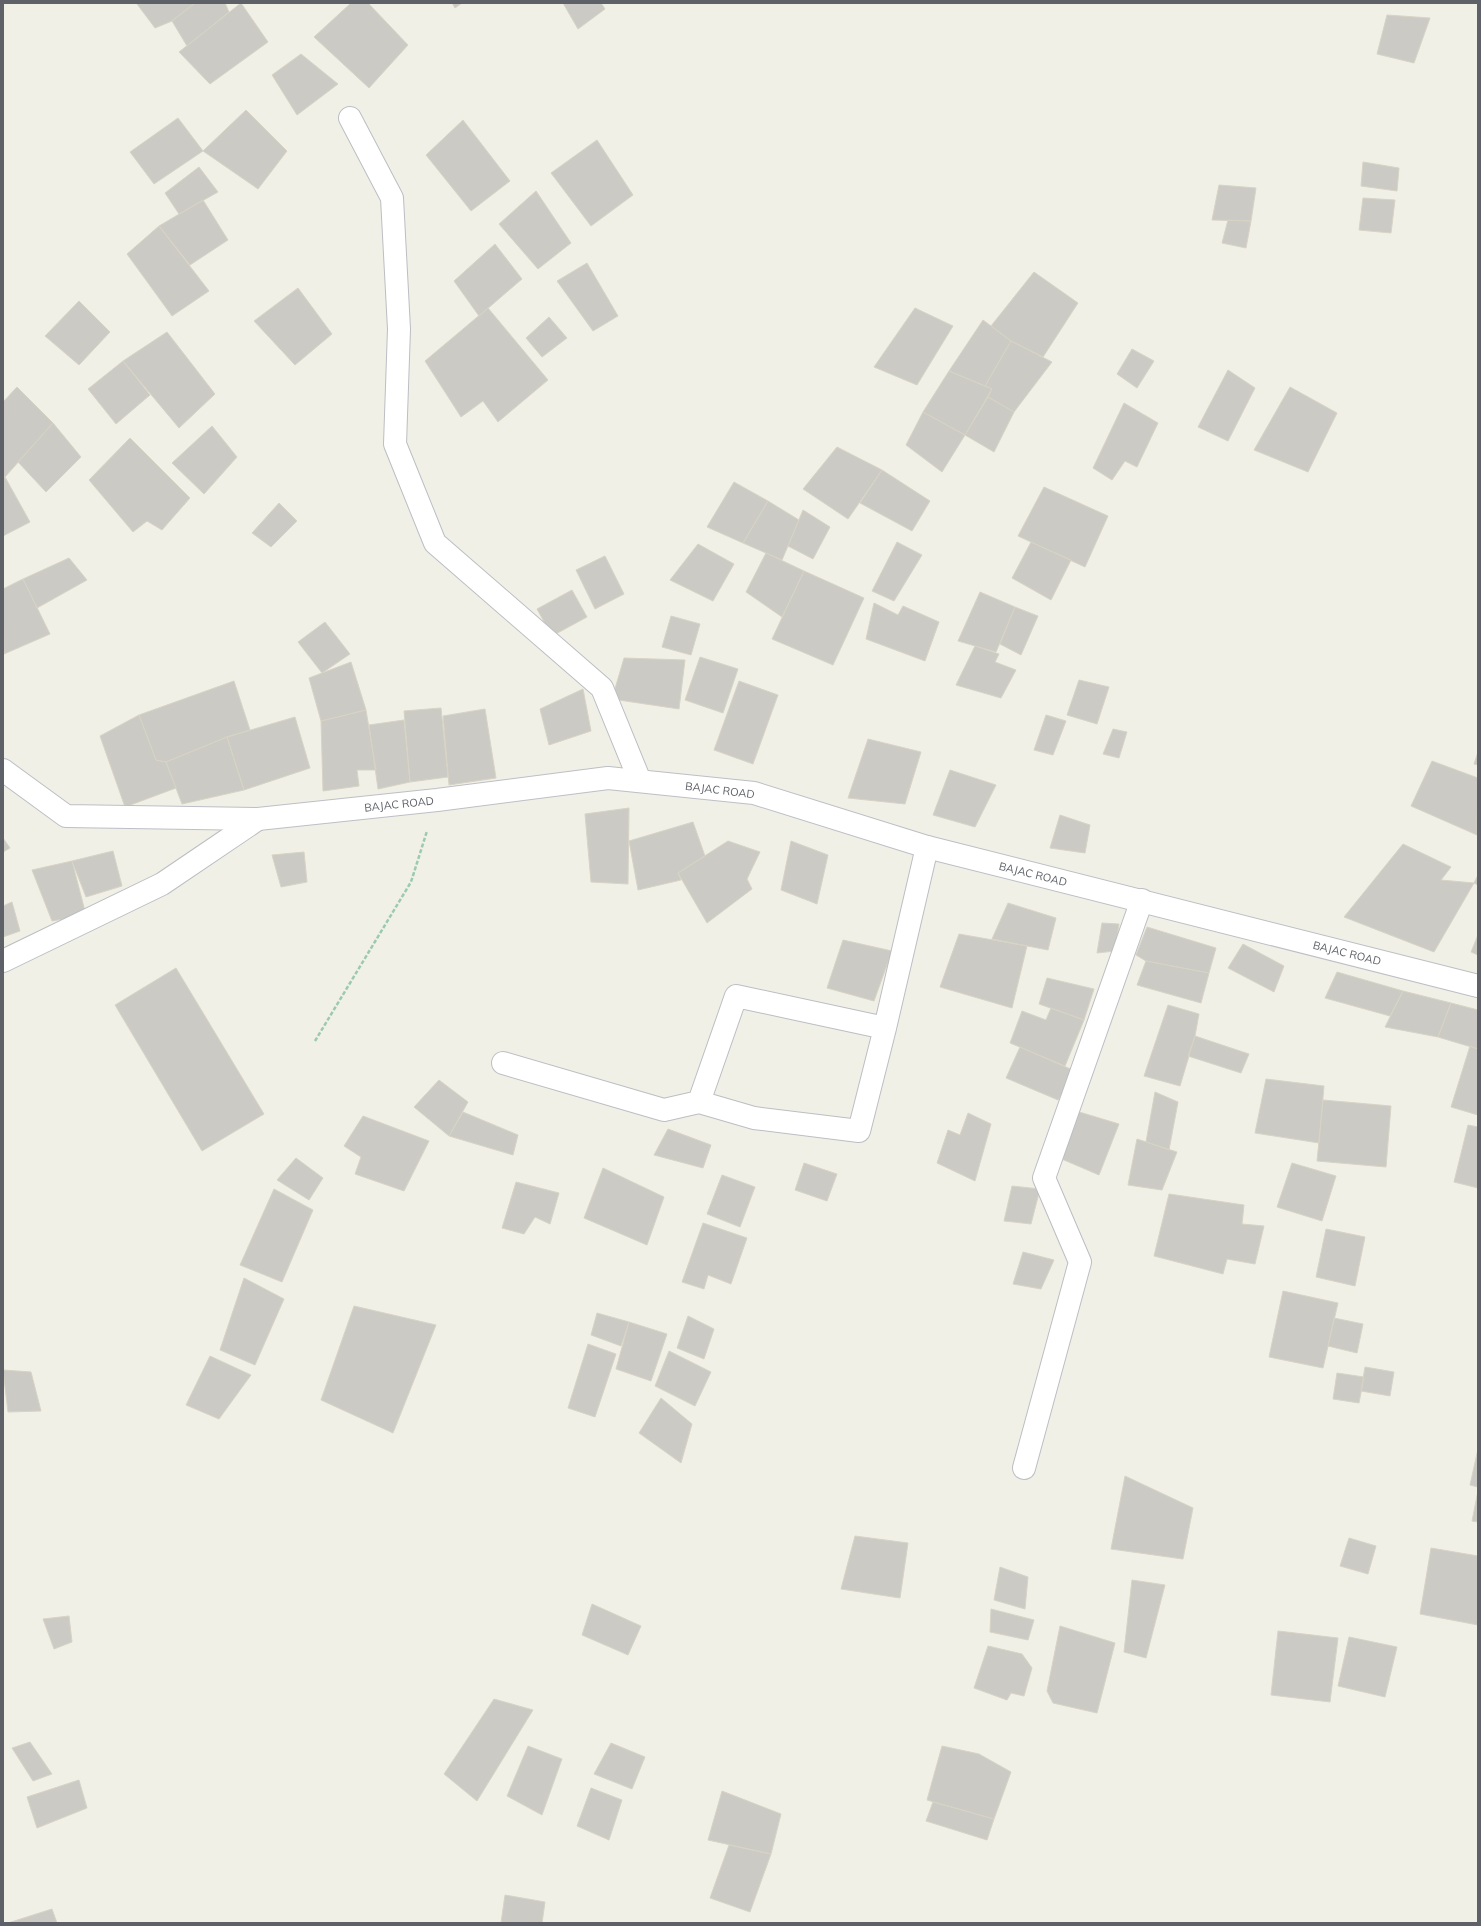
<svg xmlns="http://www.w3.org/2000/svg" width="1481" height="1926" font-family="Mulish,sans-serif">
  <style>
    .building { fill: #cccac4; stroke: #d7d3c5 }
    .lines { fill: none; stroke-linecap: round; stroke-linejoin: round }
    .street-casing { stroke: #bbbec3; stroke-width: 24 }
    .secondary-casing { stroke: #bcbfc5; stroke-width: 24 }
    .path { stroke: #9bcbae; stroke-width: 2.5; stroke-dasharray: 4 2; stroke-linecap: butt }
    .street { stroke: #fff; stroke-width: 22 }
    .secondary { stroke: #fff; stroke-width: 22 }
    .labels { text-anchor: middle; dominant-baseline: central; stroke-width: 3; stroke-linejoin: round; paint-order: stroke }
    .street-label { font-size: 11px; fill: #5e6268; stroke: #fff }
  </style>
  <rect width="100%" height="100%" fill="#f1f0e7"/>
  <path class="building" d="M 138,3 L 195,3 L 172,21 L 155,28 L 137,4 Z
    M 195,3 L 225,3 L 229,12 L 187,46 L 172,21 Z
    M 241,3 L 268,42 L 210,84 L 179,52 Z
    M 351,3 L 368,3 L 408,45 L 369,88 L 314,37 Z
    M 452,3 L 462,3 L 455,8 Z
    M 563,3 L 601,3 L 605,9 L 578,29 Z
    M 1387,15 L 1430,18 L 1414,63 L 1377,54 Z
    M 301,54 L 338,84 L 297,115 L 272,75 Z
    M 246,110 L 287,151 L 258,189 L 203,151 Z
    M 178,118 L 203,151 L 154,184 L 130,152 Z
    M 463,120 L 510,181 L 471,211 L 426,155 Z
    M 597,140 L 633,195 L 591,226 L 551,173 Z
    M 1363,162 L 1399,168 L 1397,191 L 1361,186 Z
    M 199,167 L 218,192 L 179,214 L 165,193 Z
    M 1219,185 L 1256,188 L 1251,221 L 1212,220 Z
    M 536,191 L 571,243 L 538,269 L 499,224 Z
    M 1363,198 L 1395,200 L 1391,233 L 1359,230 Z
    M 203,200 L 228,240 L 190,265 L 159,226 Z
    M 1228,220 L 1251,221 L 1246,248 L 1222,243 Z
    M 159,226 L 209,291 L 172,316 L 127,254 Z
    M 495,244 L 522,279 L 479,316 L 454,281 Z
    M 587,263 L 618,316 L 593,331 L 557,281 Z
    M 1034,272 L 1078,303 L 1043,357 L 1011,341 L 991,326 Z
    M 298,288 L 332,334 L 295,365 L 254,321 Z
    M 79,301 L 110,332 L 79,365 L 45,336 Z
    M 488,308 L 548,380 L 498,422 L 483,401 L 461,417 L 425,361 Z
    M 915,308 L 953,326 L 917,385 L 874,367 Z
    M 549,317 L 567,338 L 542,357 L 526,338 Z
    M 983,320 L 1011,341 L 985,386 L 949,371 Z
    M 167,332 L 215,394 L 179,428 L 123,361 Z
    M 1011,341 L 1052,362 L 1014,412 L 988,397 L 992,389 L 985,386 Z
    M 1132,349 L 1154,361 L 1137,388 L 1117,374 Z
    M 123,361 L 150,395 L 116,424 L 88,389 Z
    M 1228,370 L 1255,388 L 1228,441 L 1198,427 Z
    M 949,371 L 992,389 L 965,435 L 923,412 Z
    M 17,387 L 53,423 L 5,477 L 3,475 L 3,402 Z
    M 1290,387 L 1337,413 L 1308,472 L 1254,450 Z
    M 988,397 L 1014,412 L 994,452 L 965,435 Z
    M 1124,403 L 1158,423 L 1137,467 L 1125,461 L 1112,480 L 1093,468 Z
    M 923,412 L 965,435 L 942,472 L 906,445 Z
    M 53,423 L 81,457 L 46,492 L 18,462 Z
    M 212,426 L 237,457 L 204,494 L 172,463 Z
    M 130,438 L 190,498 L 162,530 L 147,521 L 133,532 L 89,480 Z
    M 837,447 L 882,470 L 848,519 L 803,489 Z
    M 882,470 L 930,501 L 912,531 L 860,503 Z
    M 5,477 L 30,522 L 3,536 L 3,478 Z
    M 734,482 L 768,501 L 743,543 L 707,527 Z
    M 1044,487 L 1108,516 L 1085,567 L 1018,536 Z
    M 768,501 L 799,520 L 782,560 L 743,543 Z
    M 279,503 L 297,521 L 271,547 L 252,533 Z
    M 803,510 L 830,527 L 813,559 L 788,546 Z
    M 897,542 L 922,555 L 894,601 L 872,591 Z
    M 1031,542 L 1071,560 L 1051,600 L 1012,578 Z
    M 698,544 L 734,564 L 713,601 L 670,580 Z
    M 766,553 L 804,571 L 782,617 L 746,592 Z
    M 605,556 L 624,594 L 595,609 L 576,570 Z
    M 69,558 L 87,580 L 37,608 L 23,579 Z
    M 804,571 L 864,598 L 833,665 L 772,639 Z
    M 23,579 L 50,634 L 4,654 L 3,589 Z
    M 572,590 L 587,617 L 552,636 L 537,609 Z
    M 980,592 L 1015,607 L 996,652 L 958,641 Z
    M 874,603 L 898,615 L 903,606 L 939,622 L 925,661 L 866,639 Z
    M 1015,607 L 1038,616 L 1021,655 L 1000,644 Z
    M 671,616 L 700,624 L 691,655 L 662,647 Z
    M 325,622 L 350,654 L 322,673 L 298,642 Z
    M 975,646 L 999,654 L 995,662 L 1016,670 L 1001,698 L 956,685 Z
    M 700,657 L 738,669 L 723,713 L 685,700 Z
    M 624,658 L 685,660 L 679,709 L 612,699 Z
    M 351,662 L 366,710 L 321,721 L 309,678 Z
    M 1079,680 L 1109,687 L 1097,724 L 1067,715 Z
    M 234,681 L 250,730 L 227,737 L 166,762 L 156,760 L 139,715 Z
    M 739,681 L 778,695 L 753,764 L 714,750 Z
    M 583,689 L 591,731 L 549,745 L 540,709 Z
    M 441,708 L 448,777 L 410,782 L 404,711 Z
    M 485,709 L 496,778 L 449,785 L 443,716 Z
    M 366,710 L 376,770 L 357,770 L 359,786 L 323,791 L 321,721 Z
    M 139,715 L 156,760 L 166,762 L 176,788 L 125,807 L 100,736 Z
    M 1046,715 L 1066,721 L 1053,755 L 1034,750 Z
    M 295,717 L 310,768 L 244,790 L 227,737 Z
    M 404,720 L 410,782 L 378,789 L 369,725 Z
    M 1113,729 L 1127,732 L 1119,758 L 1103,754 Z
    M 227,737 L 244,790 L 182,804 L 166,762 Z
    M 868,739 L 921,752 L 905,804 L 848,798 Z
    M 1478,752 L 1478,765 L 1474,764 Z
    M 1432,761 L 1478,778 L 1477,835 L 1411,806 Z
    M 950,770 L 996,785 L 975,827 L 933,815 Z
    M 629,808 L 628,884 L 591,882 L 585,814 Z
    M 1060,815 L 1090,825 L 1085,853 L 1050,848 Z
    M 693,822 L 705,856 L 678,873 L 681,880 L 638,890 L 629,841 Z
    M 3,838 L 10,848 L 3,852 Z
    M 728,841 L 760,852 L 747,879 L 752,889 L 707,923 L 678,873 Z
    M 791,841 L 828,855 L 817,904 L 781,890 Z
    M 1403,844 L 1451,867 L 1441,880 L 1474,883 L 1434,952 L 1344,917 Z
    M 113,851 L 122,886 L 86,897 L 72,861 Z
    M 304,852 L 307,882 L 281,887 L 272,855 Z
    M 72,861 L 86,915 L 52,921 L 32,870 Z
    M 1478,875 L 1478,885 L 1474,883 Z
    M 12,902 L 20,931 L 3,937 L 3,906 Z
    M 1008,903 L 1056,918 L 1048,950 L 992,939 Z
    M 1102,923 L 1119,924 L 1115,951 L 1097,953 Z
    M 1147,927 L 1216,948 L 1209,973 L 1146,961 L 1136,955 Z
    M 959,934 L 1027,946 L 1012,1008 L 940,987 Z
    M 1478,935 L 1478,955 L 1471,952 Z
    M 843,940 L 892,951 L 874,1001 L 827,988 Z
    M 1243,944 L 1284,966 L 1274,992 L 1228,968 Z
    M 1146,961 L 1209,973 L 1201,1003 L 1137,985 Z
    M 176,968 L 264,1114 L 202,1151 L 115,1005 Z
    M 1337,972 L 1403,991 L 1390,1016 L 1325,998 Z
    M 1047,978 L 1094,989 L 1084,1020 L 1039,1004 Z
    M 1403,991 L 1451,1003 L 1438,1037 L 1385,1027 Z
    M 1451,1003 L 1478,1010 L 1478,1049 L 1438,1037 Z
    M 1168,1005 L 1199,1014 L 1195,1036 L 1180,1086 L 1144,1076 Z
    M 1051,1008 L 1084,1020 L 1065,1066 L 1010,1043 L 1022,1011 L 1046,1020 Z
    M 1195,1036 L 1249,1054 L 1241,1073 L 1188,1056 Z
    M 1470,1046 L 1478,1049 L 1478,1115 L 1451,1107 Z
    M 1020,1047 L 1075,1071 L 1058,1100 L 1006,1078 Z
    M 1266,1079 L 1324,1086 L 1319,1143 L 1255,1133 Z
    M 439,1080 L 468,1102 L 449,1136 L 414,1107 Z
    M 1155,1092 L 1178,1102 L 1169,1150 L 1146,1142 Z
    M 1323,1100 L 1391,1106 L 1386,1167 L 1317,1161 Z
    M 1076,1111 L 1119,1124 L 1099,1175 L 1057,1157 Z
    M 463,1112 L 518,1135 L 513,1155 L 449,1136 Z
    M 968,1113 L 991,1124 L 975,1181 L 937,1163 L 948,1130 L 960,1135 Z
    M 363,1116 L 429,1141 L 404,1191 L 355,1174 L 361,1157 L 344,1146 Z
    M 1468,1125 L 1478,1127 L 1478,1188 L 1454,1182 Z
    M 668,1129 L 711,1145 L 703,1168 L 654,1155 Z
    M 1137,1139 L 1177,1152 L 1162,1190 L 1128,1185 Z
    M 296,1158 L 323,1178 L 309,1200 L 277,1180 Z
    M 804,1163 L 837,1174 L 827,1201 L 795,1190 Z
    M 1292,1163 L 1336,1176 L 1322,1221 L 1277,1207 Z
    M 603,1168 L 664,1197 L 647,1245 L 584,1218 Z
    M 722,1175 L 755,1187 L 740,1227 L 707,1214 Z
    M 516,1182 L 559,1193 L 550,1224 L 535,1217 L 524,1234 L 502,1228 Z
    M 1012,1186 L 1040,1189 L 1031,1224 L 1004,1221 Z
    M 274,1189 L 313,1210 L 282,1282 L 240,1265 Z
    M 1169,1194 L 1244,1205 L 1242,1224 L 1264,1226 L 1255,1264 L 1227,1259 L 1223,1274 L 1154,1256 Z
    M 703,1223 L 747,1238 L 731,1284 L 708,1275 L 704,1289 L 682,1282 Z
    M 1326,1229 L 1365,1237 L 1355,1286 L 1316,1277 Z
    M 1023,1252 L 1054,1260 L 1041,1289 L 1013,1284 Z
    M 244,1278 L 284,1299 L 255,1365 L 220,1350 Z
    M 1283,1291 L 1338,1303 L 1323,1368 L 1269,1357 Z
    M 354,1306 L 436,1325 L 393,1433 L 321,1400 Z
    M 597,1313 L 629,1322 L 621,1346 L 591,1335 Z
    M 688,1316 L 714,1329 L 704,1359 L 677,1348 Z
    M 1334,1318 L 1363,1324 L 1357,1353 L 1328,1346 Z
    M 629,1322 L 667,1334 L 651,1381 L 616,1369 Z
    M 588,1344 L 616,1354 L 595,1417 L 568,1408 Z
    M 669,1351 L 711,1372 L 695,1406 L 655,1386 Z
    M 210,1356 L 251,1375 L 219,1419 L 186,1405 Z
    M 1365,1367 L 1394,1372 L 1390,1396 L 1361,1391 Z
    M 3,1370 L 31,1372 L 41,1411 L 8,1412 Z
    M 1337,1373 L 1364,1377 L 1359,1403 L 1333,1399 Z
    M 661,1398 L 692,1424 L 681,1463 L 639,1433 Z
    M 1478,1449 L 1478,1487 L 1470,1485 Z
    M 1125,1476 L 1193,1508 L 1183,1559 L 1111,1549 Z
    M 1478,1491 L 1478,1522 L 1472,1521 Z
    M 855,1536 L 908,1543 L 900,1598 L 841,1589 Z
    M 1349,1538 L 1376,1546 L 1368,1574 L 1340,1566 Z
    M 1431,1548 L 1478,1556 L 1478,1625 L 1420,1614 Z
    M 1000,1567 L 1028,1577 L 1025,1609 L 994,1600 Z
    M 1132,1580 L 1165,1585 L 1146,1658 L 1124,1652 Z
    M 592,1604 L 641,1626 L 628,1655 L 582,1635 Z
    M 991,1609 L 1034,1620 L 1028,1640 L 990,1632 Z
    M 69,1616 L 72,1642 L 54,1649 L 43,1619 Z
    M 1060,1626 L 1115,1643 L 1097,1713 L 1053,1703 L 1047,1691 Z
    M 1278,1631 L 1338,1638 L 1330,1702 L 1271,1695 Z
    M 1349,1637 L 1397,1647 L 1385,1697 L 1338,1686 Z
    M 988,1646 L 1022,1654 L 1032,1668 L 1024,1696 L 1011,1693 L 1007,1700 L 974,1688 Z
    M 494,1699 L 533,1710 L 477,1801 L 444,1774 Z
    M 30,1742 L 52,1774 L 33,1781 L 12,1748 Z
    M 611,1743 L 645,1757 L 632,1789 L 594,1774 Z
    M 528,1746 L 562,1759 L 542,1815 L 507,1796 Z
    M 942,1746 L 979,1754 L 1011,1772 L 994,1819 L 927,1800 Z
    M 79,1780 L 87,1808 L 37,1828 L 27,1797 Z
    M 591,1788 L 622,1800 L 609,1840 L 577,1826 Z
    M 722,1791 L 781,1814 L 771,1854 L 708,1840 Z
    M 933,1802 L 994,1819 L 987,1840 L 926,1821 Z
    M 729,1845 L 771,1854 L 750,1912 L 710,1898 Z
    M 505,1895 L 545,1902 L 542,1923 L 501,1923 Z
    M 52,1909 L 57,1923 L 8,1923 Z"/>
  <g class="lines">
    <g class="street-casing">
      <path id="street" d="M 350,118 L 392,198 L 399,329 L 395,444 L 435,543 L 602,688 L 640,781
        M 3,961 L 162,884 L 258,819
        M 503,1063 L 664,1110 L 699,1102 L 754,1118 L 859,1131 L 885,1028 L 927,847
        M 699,1102 L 736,996 L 885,1028
        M 1024,1468 L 1080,1262 L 1044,1178 L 1142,900"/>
    </g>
    <g class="secondary-casing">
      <path id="secondary" d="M 3,770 L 66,816 L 258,819 L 437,800 L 608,778 L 754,793 L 927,847 L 1478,986"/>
    </g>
    <path class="path" d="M 315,1041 L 411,882 L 427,831"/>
    <use href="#street" class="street"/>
    <use href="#secondary" class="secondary"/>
  </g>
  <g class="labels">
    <g class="street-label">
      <text transform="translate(720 790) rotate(7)">BAJAC ROAD</text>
      <text transform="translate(399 804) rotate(-6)">BAJAC ROAD</text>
      <text transform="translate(1033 874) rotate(14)">BAJAC ROAD</text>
      <text transform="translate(1347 953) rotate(14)">BAJAC ROAD</text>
    </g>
  </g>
  <rect width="1481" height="1926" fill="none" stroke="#5e6268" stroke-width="8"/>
</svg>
